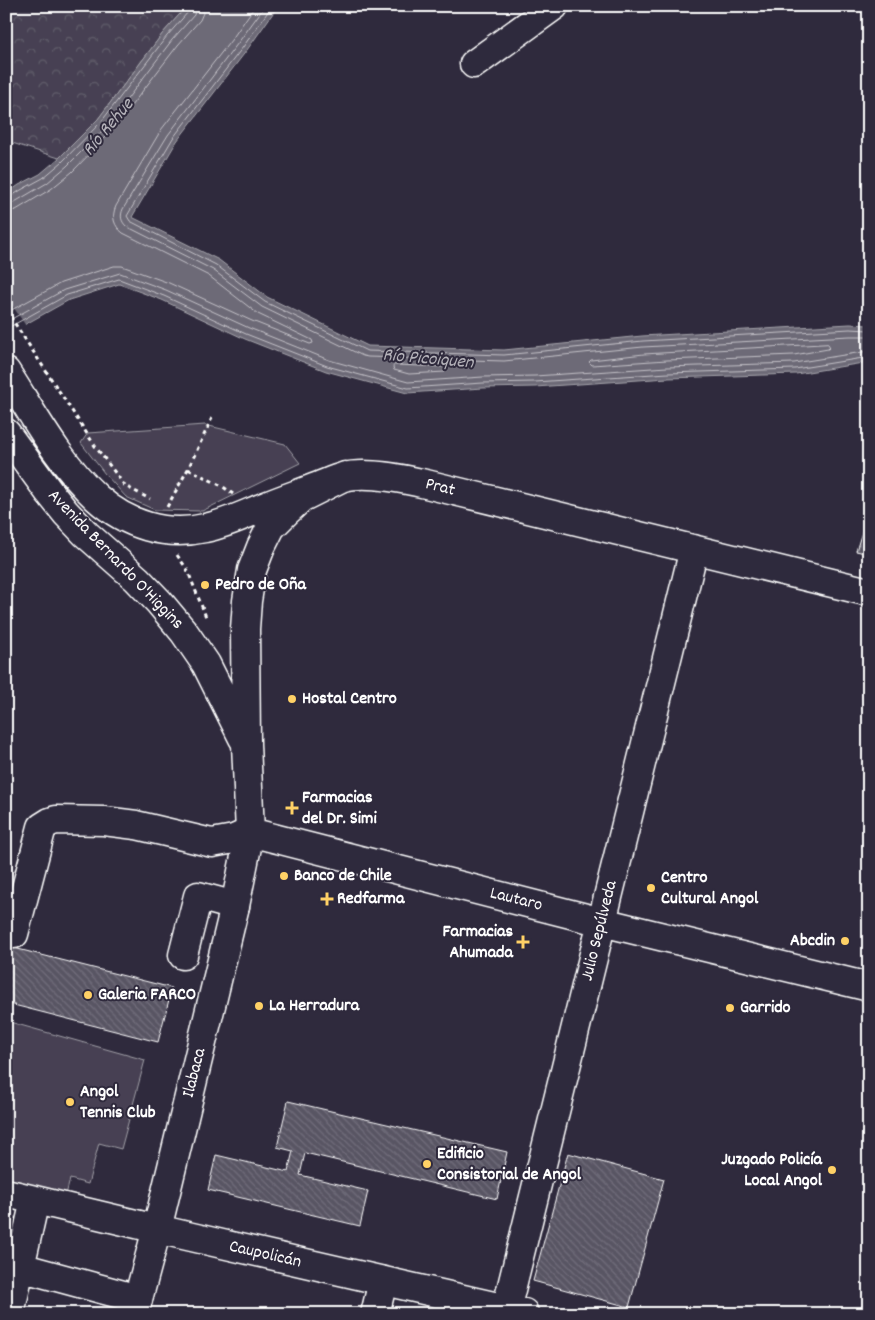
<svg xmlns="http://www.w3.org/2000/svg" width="875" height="1320" font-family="Dekko,sans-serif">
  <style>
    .grass { fill: #464152; stroke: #a2a0a8 }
    .forest { fill: url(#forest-crowns); stroke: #a2a0a8 }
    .water { fill: #6d6a77; stroke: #a7a6ad }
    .pier { fill: #2f2a3d }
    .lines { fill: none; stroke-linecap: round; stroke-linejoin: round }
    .shore { stroke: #c5c3c9; stroke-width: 1 }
    .building { fill: url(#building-back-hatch); stroke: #fff }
    .minor-casing { stroke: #fff; stroke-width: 31 }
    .major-casing { stroke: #fff; stroke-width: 31 }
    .path { stroke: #fff; stroke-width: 3; stroke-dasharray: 4 4; stroke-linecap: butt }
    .minor { stroke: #2f2a3d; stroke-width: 28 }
    .major { stroke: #2f2a3d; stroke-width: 28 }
    .poi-dot { fill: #ffd166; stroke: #2f2a3d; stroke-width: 2 }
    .labels { text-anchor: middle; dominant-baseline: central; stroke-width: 4; stroke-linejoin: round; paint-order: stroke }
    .street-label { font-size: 18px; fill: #fff; stroke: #2f2a3d }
    .poi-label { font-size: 18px; font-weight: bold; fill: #fff; stroke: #2f2a3d; text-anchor: start }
    .water-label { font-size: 19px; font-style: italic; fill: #b6b4bb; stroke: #2f2a3d }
  </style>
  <defs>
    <pattern id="forest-crowns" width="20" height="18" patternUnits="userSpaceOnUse" patternTransform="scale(1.25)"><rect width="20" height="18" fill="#464152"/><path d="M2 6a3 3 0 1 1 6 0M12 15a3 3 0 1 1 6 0" fill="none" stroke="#625e6c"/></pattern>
    <pattern id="building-back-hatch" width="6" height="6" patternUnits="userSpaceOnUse" patternTransform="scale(1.25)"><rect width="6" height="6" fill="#595564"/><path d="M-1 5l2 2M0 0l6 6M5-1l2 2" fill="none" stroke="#726e7b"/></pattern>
  </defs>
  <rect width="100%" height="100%" fill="#2f2a3d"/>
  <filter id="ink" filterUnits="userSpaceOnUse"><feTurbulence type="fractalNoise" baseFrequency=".02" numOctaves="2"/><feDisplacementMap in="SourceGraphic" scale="10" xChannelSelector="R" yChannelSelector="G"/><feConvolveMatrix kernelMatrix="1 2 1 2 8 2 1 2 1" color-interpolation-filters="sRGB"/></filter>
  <g filter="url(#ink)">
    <path class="grass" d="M 205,425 L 285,444 L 300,463 L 202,511 L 155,510 L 126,497 L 105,474 L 81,443 L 88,433 Z
      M 6,1021 L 145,1060 L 121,1149 L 99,1143 L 88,1184 L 70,1179 L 66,1195 L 6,1180 Z"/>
    <path class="forest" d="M 6,6 L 187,6 L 163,33 L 98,119 L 59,158 L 6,141 Z"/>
    <path class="water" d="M 187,6 L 278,6 L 247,50 L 177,141 L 132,217 L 219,260 L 267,297 L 368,346 L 504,350 L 642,336 L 850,324 L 869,325 L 869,362 L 796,374 L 668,378 L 535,387 L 483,388 L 407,393 L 326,371 L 245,339 L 162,300 L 119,284 L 69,300 L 6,335 L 6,194 L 19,185 L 40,174 L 59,158 L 98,119 L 163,33 Z"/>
    <path class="pier" d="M 6,296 L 26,326 L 6,337 Z"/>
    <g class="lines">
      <path class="shore" d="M 265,6 L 238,43 L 168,135 L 123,209 C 120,216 121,221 126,226 L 213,270 L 262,307 L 363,356 L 368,357 L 504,361 L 643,347 L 850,336 L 869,336
        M 272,6 L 243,47 L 173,138 L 127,216 L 130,221 L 216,265 L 265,302 L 367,351 L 504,355 L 643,341 L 850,329 L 869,330
        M 6,198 L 10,197 L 21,190 L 43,178 L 62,162 L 101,122 L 167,36 L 189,11 L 190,6
        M 6,204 L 13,203 L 47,183 L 67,166 L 106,127 L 172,40 L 194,15 L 196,6
        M 6,212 L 16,210 L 51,189 L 72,172 L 111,132 L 178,45 L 200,20 L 203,13 L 204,6
        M 6,313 L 61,283 L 114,266 L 122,266 L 169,283 L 252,321 L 310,344 L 313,343 L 312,340 L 258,314 L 209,276 L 123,233 C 114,226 111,217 116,206 L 161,130 L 232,39 L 255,6
        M 6,322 L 64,290 L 120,273 L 166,290 L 249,328 L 329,360 L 408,382 L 483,377 L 535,376 L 667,367 L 794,363 L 869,351
        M 6,329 L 67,295 L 119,279 L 164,296 L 246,334 L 327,366 L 408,388 L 483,383 L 535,382 L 668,373 L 795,369 L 869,357
        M 828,344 L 830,347 L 828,349 L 794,355 L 667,360 L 592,365 L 589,362 L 591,360 L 644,354 Z
        M 395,365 L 445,367 L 447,369 L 445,372 L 409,374 L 394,370 L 393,367 Z"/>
    </g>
    <path class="building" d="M 867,516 L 869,517 L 869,554 L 856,551 Z
      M 10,947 L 172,988 L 158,1042 L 6,1003 L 6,962 Z
      M 288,1101 L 507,1152 L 497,1199 L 305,1153 L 300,1175 L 368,1191 L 360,1226 L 208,1190 L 216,1155 L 288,1172 L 293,1151 L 277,1147 Z
      M 568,1153 L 664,1179 L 629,1307 L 533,1281 Z"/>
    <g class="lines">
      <g class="minor-casing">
        <path id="minor" d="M 474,64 L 554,6
          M 14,934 L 42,827 L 50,822 L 56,820 L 104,821 L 136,825 L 212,843 L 234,839 L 250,832
          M 183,955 L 198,896 L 235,906
          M 6,1193 L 157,1229
          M 35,1200 L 20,1267 L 138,1299
          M 10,1314 L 20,1267
          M 375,1314 L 383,1281"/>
      </g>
      <g class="major-casing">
        <path id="major" d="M 6,372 C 34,415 59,463 97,498 C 127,525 166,537 205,528 C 226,524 246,514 266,506 C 283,499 301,493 319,486 C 327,483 335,479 344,477 C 366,471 404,479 426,484 L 869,592
          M 6,433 L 49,492 L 66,513 L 86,534 L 137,579 L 159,602 L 184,632 L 206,664 L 243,738
          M 345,476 L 301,498 L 285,513 L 271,527 L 261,547 L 252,570 L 247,601 L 245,629 L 246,744 L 250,832 L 602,922 L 869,987
          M 157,1229 L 524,1313
          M 134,1314 L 157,1229 L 235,906 L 250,832
          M 505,1314 L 694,549"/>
      </g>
      <path class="path" d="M 6,10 L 7,6
        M 6,310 L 95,446 L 125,486 L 150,499
        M 188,469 L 222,486 L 233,494
        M 167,507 L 188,469 L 212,418
        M 177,555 L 187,569 L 206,617"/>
      <use href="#minor" class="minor"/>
      <use href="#major" class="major"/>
    </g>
  </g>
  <g class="poi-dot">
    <circle cx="205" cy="585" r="5"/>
    <circle cx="292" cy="699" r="5"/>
    <path d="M289.5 800.5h5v5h5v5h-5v5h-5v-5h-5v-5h5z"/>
    <circle cx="284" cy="876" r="5"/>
    <circle cx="651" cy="888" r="5"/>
    <path d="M324.5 891.5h5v5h5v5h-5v5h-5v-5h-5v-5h5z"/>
    <circle cx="845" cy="941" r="5"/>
    <path d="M520.5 934.5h5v5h5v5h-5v5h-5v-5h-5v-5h5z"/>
    <circle cx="88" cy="995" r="5"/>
    <circle cx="259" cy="1006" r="5"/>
    <circle cx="730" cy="1008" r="5"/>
    <circle cx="70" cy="1102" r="5"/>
    <circle cx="427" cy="1164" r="5"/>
    <circle cx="832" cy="1170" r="5"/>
  </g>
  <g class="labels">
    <g class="street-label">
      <text transform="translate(440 488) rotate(14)">Prat</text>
      <text transform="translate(115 560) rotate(46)">Avenida Bernardo O'Higgins</text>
      <text transform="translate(516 900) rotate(14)">Lautaro</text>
      <text transform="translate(600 931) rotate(-76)">Julio Sepúlveda</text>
      <text transform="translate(195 1073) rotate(-76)">Ilabaca</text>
      <text transform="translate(265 1255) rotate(13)">Caupolicán</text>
    </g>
    <g class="poi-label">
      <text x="215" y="585">Pedro de Oña</text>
      <text x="302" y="699">Hostal Centro</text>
      <text x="302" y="798">Farmacias<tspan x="302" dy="21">del Dr. Simi</tspan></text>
      <text x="294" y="876">Banco de Chile</text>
      <text x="661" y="878">Centro<tspan x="661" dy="21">Cultural Angol</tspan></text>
      <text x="337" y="899">Redfarma</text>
      <text x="513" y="932" text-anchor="end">Farmacias<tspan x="513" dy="21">Ahumada</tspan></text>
      <text x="835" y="941" text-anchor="end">Abcdin</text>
      <text x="98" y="995">Galeria FARCO</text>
      <text x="269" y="1006">La Herradura</text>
      <text x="740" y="1008">Garrido</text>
      <text x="80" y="1092">Angol<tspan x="80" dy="21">Tennis Club</tspan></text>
      <text x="437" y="1154">Edificio<tspan x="437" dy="21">Consistorial de Angol</tspan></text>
      <text x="822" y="1160" text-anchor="end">Juzgado Policía<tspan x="822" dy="21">Local Angol</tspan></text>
    </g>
    <g class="water-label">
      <text transform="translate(109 128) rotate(-50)">Río Rehue</text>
      <text transform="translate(428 360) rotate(5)">Río Picoiquen</text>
    </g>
  </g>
  <rect width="875" height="1320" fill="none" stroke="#2f2a3d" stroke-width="25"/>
  <rect x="12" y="12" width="850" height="1295" fill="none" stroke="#fff" stroke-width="2" filter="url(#ink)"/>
</svg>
